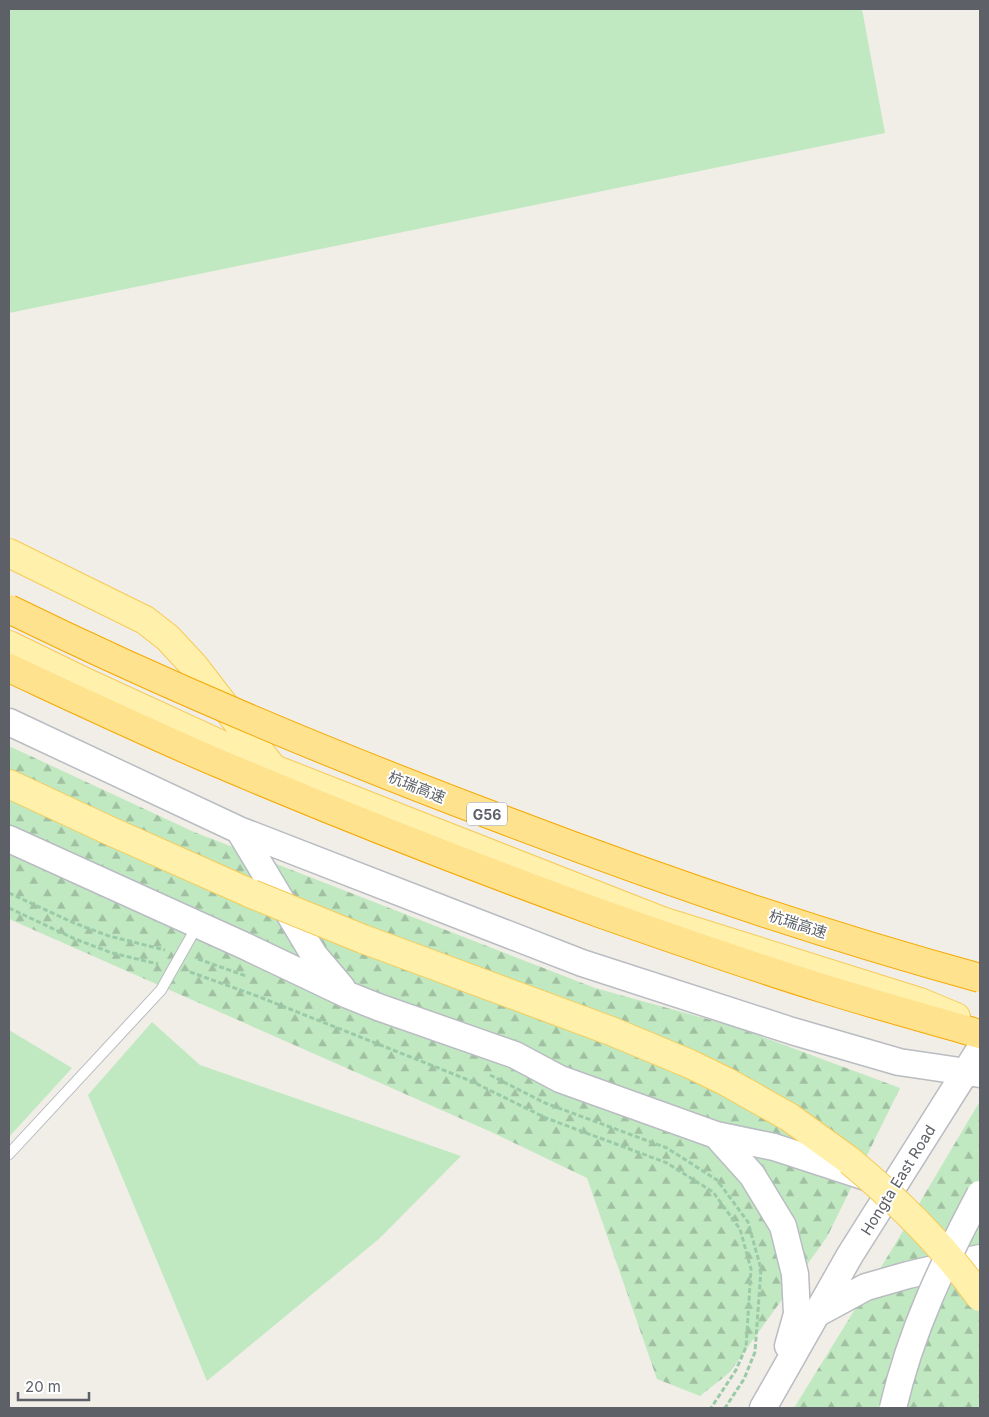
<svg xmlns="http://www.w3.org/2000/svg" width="989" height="1417" font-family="Inter,'Noto Sans SC',sans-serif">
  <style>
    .green { fill: #c1e9c1 }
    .forest { fill: url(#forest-firs) }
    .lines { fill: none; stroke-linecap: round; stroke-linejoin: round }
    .lane-casing { stroke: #b8bbc0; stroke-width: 12 }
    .secondary-casing { stroke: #b9bcc2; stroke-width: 29 }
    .primary-casing { stroke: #f8ca57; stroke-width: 30 }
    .highway-casing { stroke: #f6a800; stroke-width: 30 }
    .path { stroke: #9acaa8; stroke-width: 3; stroke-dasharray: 5 2.5; stroke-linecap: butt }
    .lane { stroke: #fff; stroke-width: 10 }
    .secondary { stroke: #fff; stroke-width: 26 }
    .primary { stroke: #fff1ac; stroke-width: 28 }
    .highway { stroke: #ffe28e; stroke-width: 28 }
    .secondary-bridge-casing { stroke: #b9bcc2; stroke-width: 29; stroke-linecap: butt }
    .primary-bridge-casing { stroke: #f8ca57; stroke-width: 30; stroke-linecap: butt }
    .highway-bridge-casing { stroke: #f6a800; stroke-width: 30; stroke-linecap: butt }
    .secondary-bridge { stroke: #fff; stroke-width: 26 }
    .primary-bridge { stroke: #fff1ac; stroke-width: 28 }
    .highway-bridge { stroke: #ffe28e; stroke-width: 28 }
    .labels { text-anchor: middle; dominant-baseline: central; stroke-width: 4; stroke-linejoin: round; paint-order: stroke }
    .shield { fill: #fff; stroke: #8e9095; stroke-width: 1 }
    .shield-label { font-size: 14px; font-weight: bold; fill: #5d6167 }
    .street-label { font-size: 15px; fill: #5d6167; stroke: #fff }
  </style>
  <defs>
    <pattern id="forest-firs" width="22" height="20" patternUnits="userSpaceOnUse" patternTransform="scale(1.25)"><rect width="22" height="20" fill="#c1e9c1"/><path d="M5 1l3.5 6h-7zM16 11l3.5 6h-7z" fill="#a0c0a1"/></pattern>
  </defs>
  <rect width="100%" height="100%" fill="#f0eee6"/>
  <path class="green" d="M 9,9 L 862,9 L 885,133 L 9,313 Z
    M 152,1022 L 200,1065 L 461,1156 L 380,1238 L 207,1381 L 88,1095 Z
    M 9,1030 L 72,1068 L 9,1137 Z"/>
  <path class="forest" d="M 9,746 L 194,832 L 595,988 L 736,1027 L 900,1088 L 827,1237 L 729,1373 L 700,1396 L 657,1379 L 587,1178 L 489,1131 L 9,919 Z
    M 980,1101 L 980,1408 L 794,1408 L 894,1246 Z"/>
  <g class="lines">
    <g class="lane-casing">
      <path id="lane" d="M 9,1154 L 161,990 L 197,926"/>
    </g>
    <g class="secondary-casing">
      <path id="secondary" d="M 9,722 L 239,830 L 582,963 L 792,1031 L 899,1062 L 980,1074
        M 239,830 L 314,955 L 342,988
        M 9,839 L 245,946 L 348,995 L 378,1007 L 515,1055 L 560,1079 L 716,1135 L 774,1147 L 869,1178
        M 716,1135 L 752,1175 L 783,1226 L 795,1274 L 797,1314 L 788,1346
        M 818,1313 L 866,1287 L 908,1275 L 980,1258
        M 763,1408 L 850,1255 L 980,1049"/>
    </g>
    <g class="primary-casing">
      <path id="primary" d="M 9,553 L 145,620 L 168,638 L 194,666 L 271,766
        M 9,645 L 87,683 L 274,769 L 662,921 L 920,1002 L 956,1017
        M 9,784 L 108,830 L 252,894
        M 363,939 L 611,1031 L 690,1064 L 727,1082 L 789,1117 L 850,1161"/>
    </g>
    <g class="highway-casing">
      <path id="highway" d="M 9,668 C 78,700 148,733 218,763 C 345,817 473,867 602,914 C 676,940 750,966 825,989 C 876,1005 928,1019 980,1034"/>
    </g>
    <path class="path" d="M 9,893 L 74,923 L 109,936 L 165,950
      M 9,908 L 75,939 L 112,953 L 158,964
      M 198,959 L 246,976
      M 190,972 L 257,996 L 471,1081 L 546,1118 L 667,1163 L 713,1192 L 740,1229 L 751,1269 L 746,1347 L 736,1370 L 711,1408
      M 490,1075 L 545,1103 L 667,1148 L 717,1180 L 748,1222 L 761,1269 L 755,1352 L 744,1379 L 725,1408"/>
    <use href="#lane" class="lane"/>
    <use href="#secondary" class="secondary"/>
    <use href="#primary" class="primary"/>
    <use href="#highway" class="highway"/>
    <g class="secondary-bridge-casing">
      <path id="secondary-bridge" d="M 893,1408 C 911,1330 943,1264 980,1194"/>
    </g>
    <g class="primary-bridge-casing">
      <path id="primary-bridge" d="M 252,894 L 363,939
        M 850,1161 C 898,1201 944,1246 980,1297"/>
    </g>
    <g class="highway-bridge-casing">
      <path id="highway-bridge" d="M 9,609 C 170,688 336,757 504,820 C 661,880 819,934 980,978"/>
    </g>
    <use href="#secondary-bridge" class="secondary-bridge"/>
    <use href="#primary-bridge" class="primary-bridge"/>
    <use href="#highway-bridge" class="highway-bridge"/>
  </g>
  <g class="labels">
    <rect class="shield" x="467" y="802.5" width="40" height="23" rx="4"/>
    <g class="shield-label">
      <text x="487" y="814">G56</text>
    </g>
    <g class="street-label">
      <text transform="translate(417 787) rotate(22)">杭瑞高速</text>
      <text transform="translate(798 924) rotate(18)">杭瑞高速</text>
      <text transform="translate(898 1180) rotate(-58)">Hongta East Road</text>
    </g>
  </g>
  <rect width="989" height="1417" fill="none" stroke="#5d6167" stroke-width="20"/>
  <path d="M18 1392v8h71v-8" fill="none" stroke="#5d6167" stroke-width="2.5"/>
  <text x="25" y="1392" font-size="15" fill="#5d6167" stroke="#ffffff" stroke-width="4" paint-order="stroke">20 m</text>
</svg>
